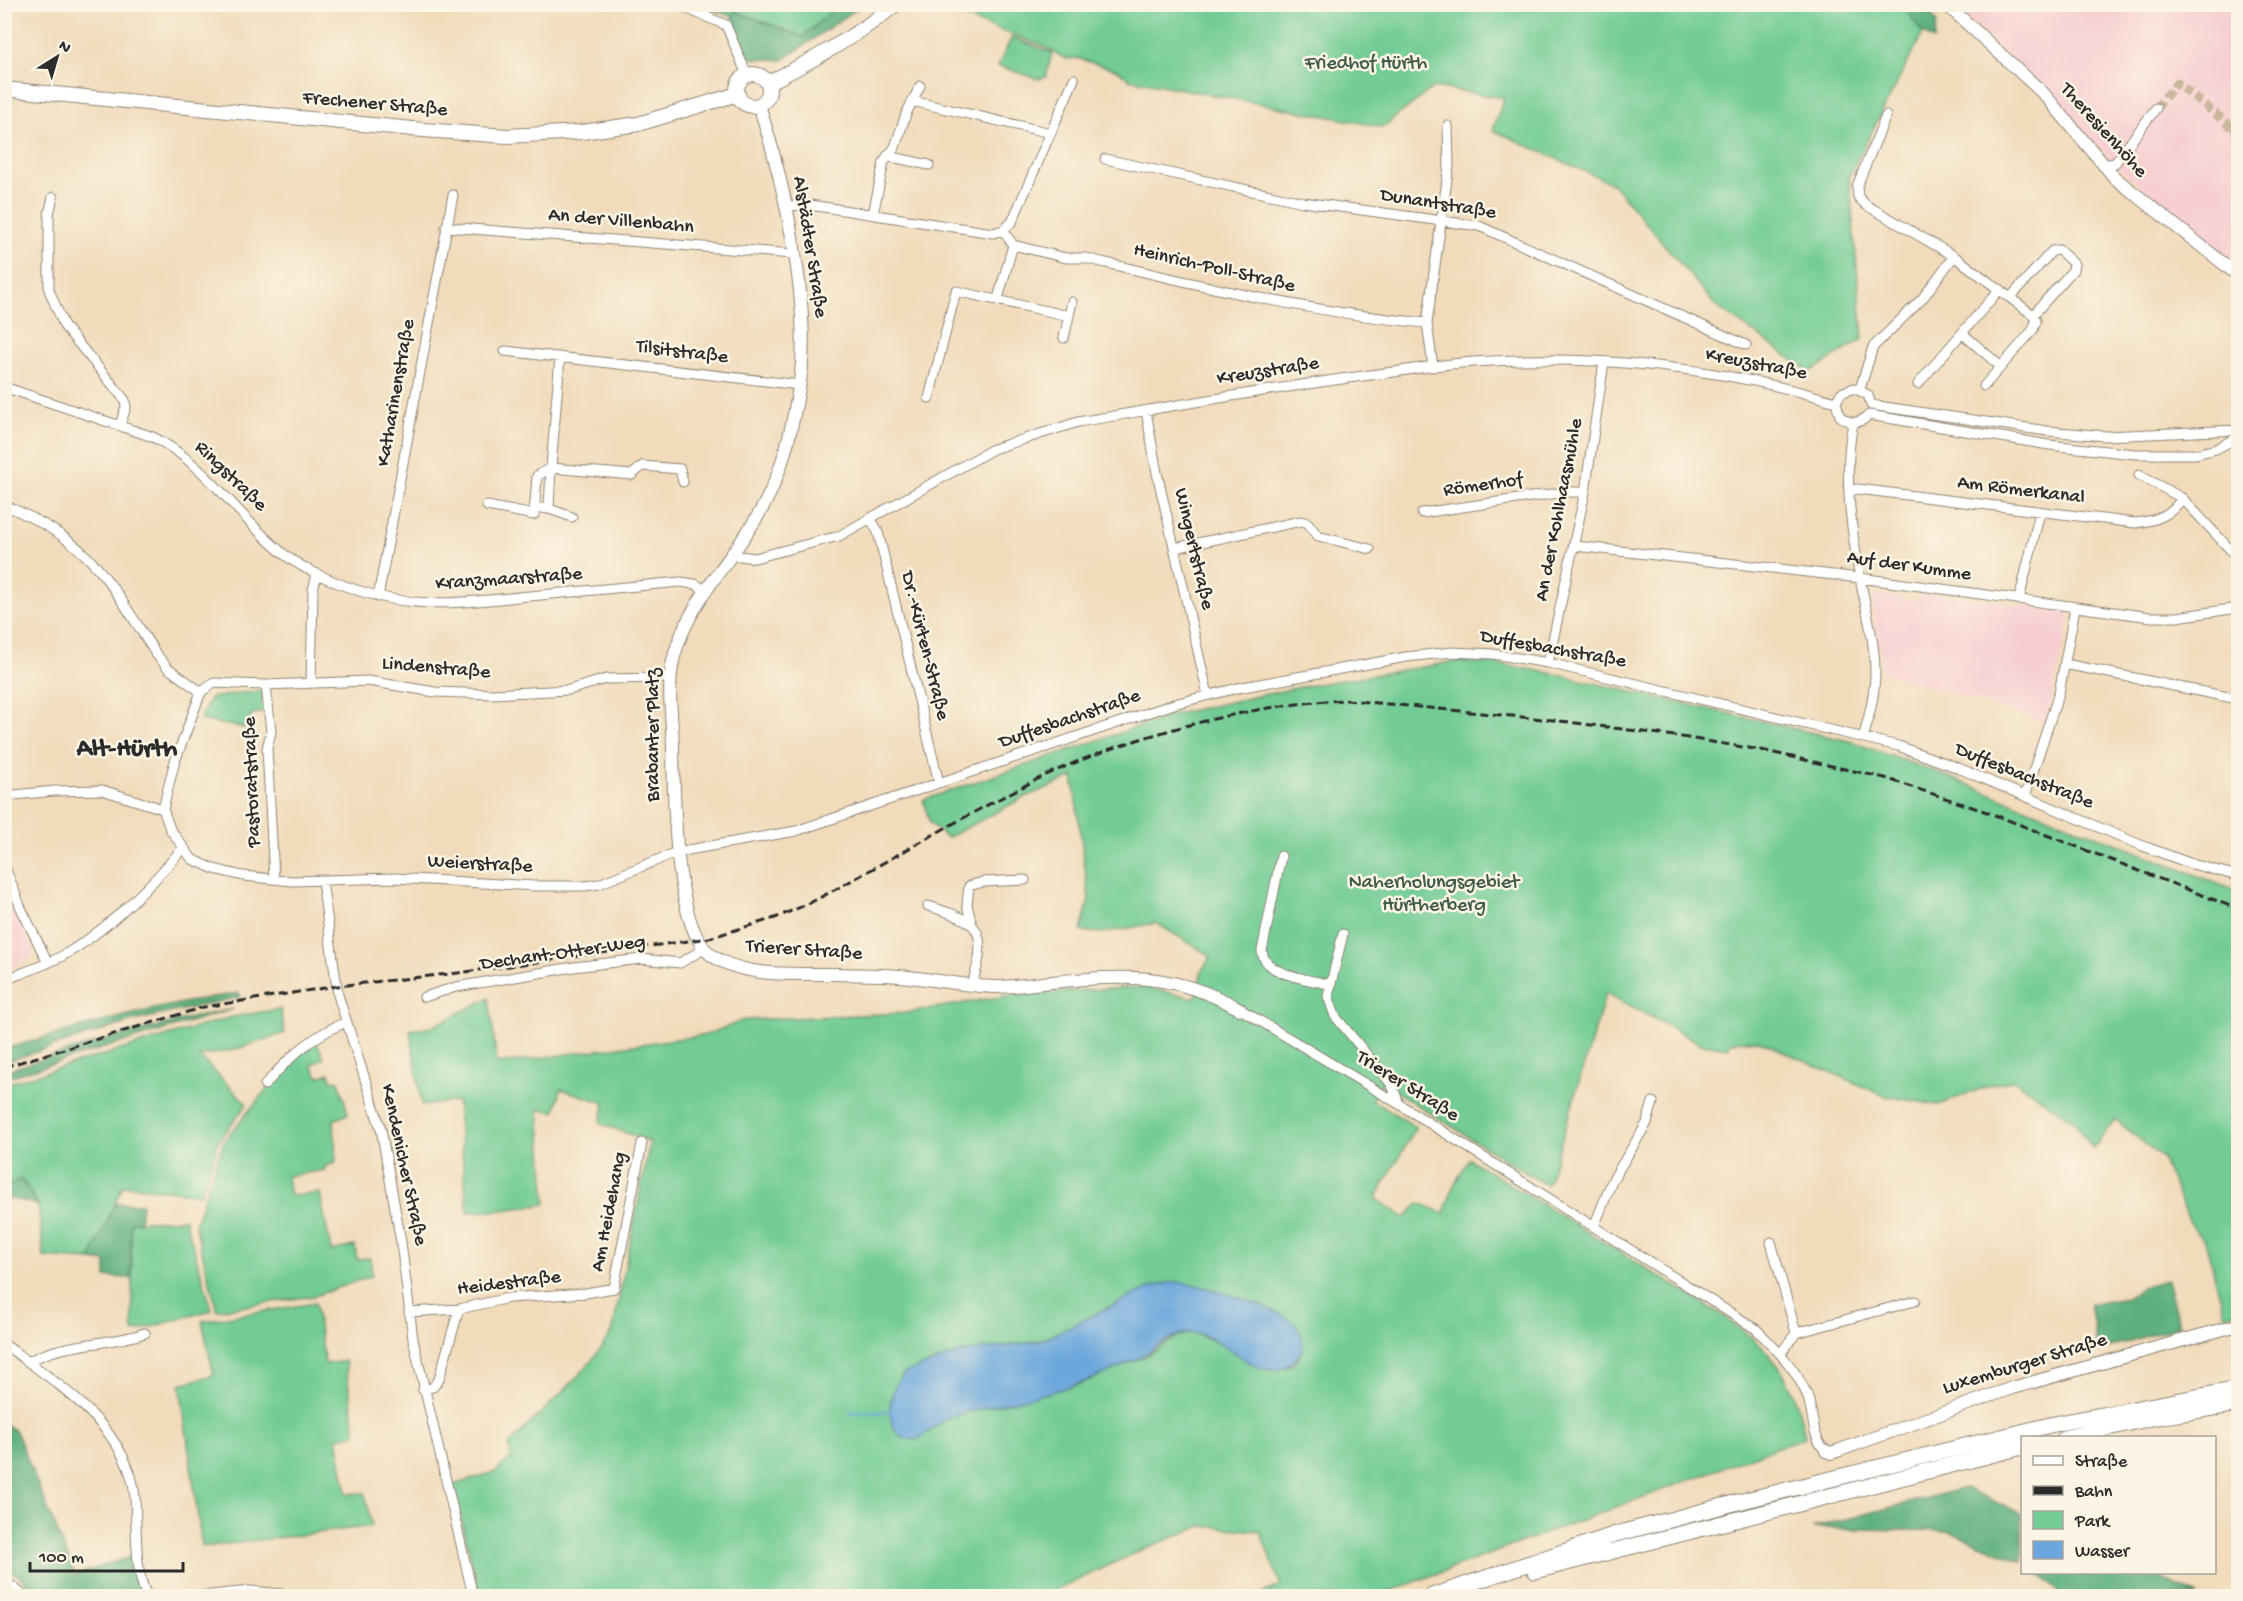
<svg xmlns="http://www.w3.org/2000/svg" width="2243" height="1601" font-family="'Gochi Hand',sans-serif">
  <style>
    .built { fill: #f7cfd2 }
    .green { fill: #72cc94; stroke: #4e7c60; stroke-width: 1.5; fill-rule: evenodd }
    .forest { fill: #5db07e; stroke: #446e54; stroke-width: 1.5 }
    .water { fill: #6ba7dc; stroke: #4b6984; stroke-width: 1.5 }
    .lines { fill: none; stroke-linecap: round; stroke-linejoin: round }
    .stream { stroke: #6ba7dc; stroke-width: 3 }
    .minor-tunnel { stroke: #c9b89e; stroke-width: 9; stroke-dasharray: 9 4.5; stroke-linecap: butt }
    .minor-casing { stroke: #8e8373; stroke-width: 11 }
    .tertiary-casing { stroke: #8e8373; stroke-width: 14 }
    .secondary-casing { stroke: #8e8373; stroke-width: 16 }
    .primary-casing { stroke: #8e8373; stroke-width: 17 }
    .minor { stroke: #fff; stroke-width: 9 }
    .tertiary { stroke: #fff; stroke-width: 12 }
    .secondary { stroke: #fff; stroke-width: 14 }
    .primary { stroke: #fff; stroke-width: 15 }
    .rail { stroke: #2b2b2b; stroke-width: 3; stroke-dasharray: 9 4.5; stroke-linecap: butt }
    .labels { text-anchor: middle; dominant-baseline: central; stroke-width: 5; stroke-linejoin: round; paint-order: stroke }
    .park-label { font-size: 20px; fill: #405b4a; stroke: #fcf5e5 }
    .street-label { font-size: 20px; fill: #2b2b2b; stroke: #fcf5e5 }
    .district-label { font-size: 26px; font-weight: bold; fill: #2b2b2b; stroke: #fcf5e5 }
  </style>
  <rect width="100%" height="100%" fill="#fcf5e5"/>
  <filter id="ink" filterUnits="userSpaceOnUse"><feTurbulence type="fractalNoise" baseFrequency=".0167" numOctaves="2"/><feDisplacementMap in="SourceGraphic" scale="12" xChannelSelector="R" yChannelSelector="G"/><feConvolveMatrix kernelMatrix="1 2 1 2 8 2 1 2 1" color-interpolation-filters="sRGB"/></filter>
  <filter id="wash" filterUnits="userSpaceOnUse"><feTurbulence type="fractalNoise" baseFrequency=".008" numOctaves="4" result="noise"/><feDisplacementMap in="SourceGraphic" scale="24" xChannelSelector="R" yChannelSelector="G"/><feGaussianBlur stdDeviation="1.35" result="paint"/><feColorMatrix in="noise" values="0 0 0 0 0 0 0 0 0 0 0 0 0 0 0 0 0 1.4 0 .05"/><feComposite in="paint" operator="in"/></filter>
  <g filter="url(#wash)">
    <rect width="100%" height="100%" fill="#f1dbbb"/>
    <path class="built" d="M 1954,5 L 2238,5 L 2238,265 L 2129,177 Z
      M 1924,592 L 2066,612 L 2070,617 L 2046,722 L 1883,672 L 1872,600 L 1877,595 L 1916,601 Z
      M 4,888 L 34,952 L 29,959 L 5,969 Z"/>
    <path class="green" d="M 940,4 L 1902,4 L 1923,33 L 1849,176 L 1863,339 L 1810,372 L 1716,306 L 1613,184 L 1493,130 L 1504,98 L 1434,87 L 1383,127 L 1129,79 L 1118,70 L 1076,58 L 1066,59 L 1043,46 L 937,7 Z
      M 698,5 L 838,5 L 803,37 L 736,11 L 735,17 Z
      M 1012,37 L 1052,53 L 1046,77 L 1038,79 L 998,66 Z
      M 1452,662 L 1493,663 L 1545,672 L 1853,742 L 1946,776 L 2228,888 L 2238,889 L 2238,1181 C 2224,1204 2237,1217 2238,1240 C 2240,1263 2238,1288 2238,1312 L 2225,1315 L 2205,1240 L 2193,1229 L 2162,1158 L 2115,1119 L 2093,1149 L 2074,1121 L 2015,1081 L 1996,1083 L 1938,1105 L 1885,1096 L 1757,1040 L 1731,1042 L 1728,1048 L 1702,1044 L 1606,993 L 1550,1178 L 1546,1185 L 1382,1083 L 1372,1100 L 1416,1127 L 1376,1198 L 1405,1218 L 1419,1203 L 1444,1213 L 1454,1185 L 1469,1159 L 1722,1315 C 1774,1352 1793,1374 1805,1437 L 1377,1596 L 1255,1596 L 1281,1586 L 1260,1531 L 1201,1526 L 1141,1550 L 1044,1596 L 480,1596 L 453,1485 L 495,1472 L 511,1458 L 509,1445 C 544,1407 588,1375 613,1329 L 650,1142 L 600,1123 L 605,1103 L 561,1089 L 555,1112 L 539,1109 L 546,1204 L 496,1211 L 468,1212 L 457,1101 L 422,1106 L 410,1030 L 432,1027 L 489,998 L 497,1064 L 706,1035 L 744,1020 L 905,1013 L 1018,994 L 1143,987 L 1195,998 L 1202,970 L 1211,956 L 1156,923 L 1102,933 L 1081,931 L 1089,899 L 1073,777 L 1025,797 L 947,838 L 930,823 L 923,800 L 1175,714 L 1300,687 ZM 1149,1288 L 1303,1350 L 1294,1364 L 1286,1368 L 1233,1352 L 1219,1343 L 1193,1333 L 1178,1336 L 1147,1355 L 1080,1384 L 960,1414 L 943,1421 L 917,1440 L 901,1376 L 908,1372 L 960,1353 L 1040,1341 Z
      M 262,690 L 263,712 L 251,714 L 250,729 L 200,720 L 210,698 Z
      M 280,1009 L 285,1033 L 234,1050 L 199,1056 L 247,1104 L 219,1140 L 201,1194 L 123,1185 L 90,1260 L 44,1257 L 38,1205 L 21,1179 L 5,1188 L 5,1084 L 232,1017 Z
      M 316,1041 L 324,1058 L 312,1065 L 318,1077 L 330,1073 L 331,1080 L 339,1081 L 348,1114 L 334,1120 L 336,1163 L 325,1166 L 325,1170 L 287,1176 L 290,1196 L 320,1193 L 331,1251 L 355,1246 L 357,1259 L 370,1258 L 372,1276 L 314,1296 L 217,1310 L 195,1225 L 223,1142 L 293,1058 Z
      M 185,1219 L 212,1310 L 133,1332 L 131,1222 Z
      M 315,1303 L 325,1364 L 345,1361 L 356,1434 L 337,1438 L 347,1494 L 365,1493 L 372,1526 L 202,1547 L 180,1384 L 214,1375 L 202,1321 Z"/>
    <path class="forest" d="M 838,5 L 862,5 L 783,60 L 745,58 L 731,23 L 735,11 L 803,37 Z
      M 1902,5 L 1923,5 L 1937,22 L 1934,40 L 1923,33 Z
      M 239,993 L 240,997 L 133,1021 L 5,1062 L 5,1049 C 82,1026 159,1005 239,993 Z
      M 233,1009 L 5,1078 L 5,1071 C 80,1047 155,1024 233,1009 Z
      M 21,1178 L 38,1205 L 10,1198 L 5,1201 L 5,1188 Z
      M 115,1203 L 142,1204 L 140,1221 L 131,1222 L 131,1278 L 106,1277 L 106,1262 L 90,1260 Z
      M 2167,1280 L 2179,1326 L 2098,1351 L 2090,1304 L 2127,1298 L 2142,1287 Z
      M 4,1424 L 16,1431 L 75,1575 L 133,1556 L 139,1596 L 42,1596 L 5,1565 Z
      M 1965,1488 L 2022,1514 L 2022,1561 L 1948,1531 L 1812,1528 Z
      M 2038,1573 L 2149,1573 L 2198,1596 L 2062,1596 Z"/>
    <path class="water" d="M 1172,1282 C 1194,1281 1286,1309 1298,1328 C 1302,1334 1303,1343 1303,1350 C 1267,1402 1234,1337 1193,1333 C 1173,1331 1149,1354 1131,1362 C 1114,1369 1098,1378 1080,1383 C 1042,1397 1000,1403 960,1414 L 943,1421 L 917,1440 C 913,1439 906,1439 903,1437 C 881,1424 890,1383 907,1372 L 960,1353 L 1040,1341 L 1149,1288 Z"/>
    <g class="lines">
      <path class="stream" d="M 850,1412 L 890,1412"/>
    </g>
  </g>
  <g filter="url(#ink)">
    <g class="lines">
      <path class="minor-tunnel" d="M 2156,108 L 2177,83 L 2237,131"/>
      <g class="minor-casing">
        <path id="minor" d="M 676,4 L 726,25 L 747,75
          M 912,101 L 1051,133
          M 1886,116 L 1857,186 L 1858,197 L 1866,205 L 1954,256 L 2033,315 L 2073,270 L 2074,264 L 2059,250 L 2052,251 L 2011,297
          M 2237,131 L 2238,132
          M 887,156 L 929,165
          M 1105,159 L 1303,202 L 1479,226 L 1746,345
          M 2102,165 L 2115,163 L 2156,108
          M 53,197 L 49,214 L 49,290 L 64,326 L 125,400 L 126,407 L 120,425
          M 785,206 L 810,205 L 993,233 L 1003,230 L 1012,222 L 1074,79
          M 873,214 L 884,162 L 895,147 L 906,114 L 920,86
          M 446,227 L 793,254
          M 1003,230 L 1013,245 L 1066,258 L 1085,258 C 1198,285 1310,313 1427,323
          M 998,299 L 1013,245
          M 1962,333 L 2001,367
          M 1064,338 L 1072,302
          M 505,351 L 800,385
          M 1433,367 L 1427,323 L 1449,165 L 1448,126
          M 1918,384 L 2000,289
          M 1984,386 L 2033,330 L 2036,321 L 2033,315
          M 4,387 L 153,437 C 207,464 238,518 285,555 C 299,566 316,574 333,581 C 404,612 455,603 530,596 C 580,591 630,587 680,582 L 695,584 L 707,591
          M 1860,389 L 1873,347 L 1922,299 L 1954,256
          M 929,398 L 956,291 L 1069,316
          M 1871,405 L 2047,431 L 2106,436 L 2238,430
          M 1146,411 L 1157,473 L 1208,695
          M 1869,415 L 2049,445 L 2135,454 L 2196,454 L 2216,449 L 2238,437
          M 1869,415 C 1860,424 1850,425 1840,416 L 1836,402 L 1841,393 L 1854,388 L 1868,395 L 1871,405
          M 1853,423 C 1843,473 1851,528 1860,578 C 1866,610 1875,641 1875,673 C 1875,695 1869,715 1864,736
          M 2139,475 L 2182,498 L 2238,558
          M 1849,491 L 1858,489 L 2135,523 C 2155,521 2171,516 2182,498
          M 4,505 C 92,541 108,580 156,654 L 168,668 L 201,692
          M 487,506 L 534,515 L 537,476 L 551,468 L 560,357
          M 534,507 L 549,509 L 551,468 L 632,475 L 642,466 L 680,469 L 683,482
          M 549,509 L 572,517
          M 1422,513 L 1566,492 L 1585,492
          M 871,519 L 878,532 L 939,783
          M 1575,546 L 1860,578 L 2151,617 L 2177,617 L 2238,608
          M 1175,548 L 1301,521 L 1308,523 L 1318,536 L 1370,549
          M 732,555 L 755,558 L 839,536 L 993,449 L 1078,422 C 1178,405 1278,387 1378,374 C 1410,370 1441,364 1473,362 C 1593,354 1721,367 1836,402
          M 378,597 L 453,195
          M 2019,600 L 2040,512
          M 1548,663 L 1585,492 L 1604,362
          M 2065,664 L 2238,699
          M 670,678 L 606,679 L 569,690 L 493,694 L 435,692 L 368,681 L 266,685 L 214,683 L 201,692 L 174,764 L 163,809 L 170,829 L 192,859 L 214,869 L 243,876 L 293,881 L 394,878 L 534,886 L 585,886 L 599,884 L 677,852 L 796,831 L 1174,704 L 1238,688 L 1406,657 L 1452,652 L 1493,654 L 1548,663 L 1898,746 L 1956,767 L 2143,846 L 2192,864 L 2238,876
          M 311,683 L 313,590 L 317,574
          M 266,685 L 271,732 L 267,748 L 274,879
          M 4,796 L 55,791 L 102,790 L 163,809
          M 2025,796 L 2059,693 L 2075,608
          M 1281,856 L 1262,951 C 1264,976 1310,979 1331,985
          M 4,865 L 21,908 L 48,963
          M 322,881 L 338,995 L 381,1129 L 401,1242 L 413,1339 L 473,1596
          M 928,906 C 941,910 962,916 972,925 C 987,939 977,970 971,986
          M 972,925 L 967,905 L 969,886 L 983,882 L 1025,880
          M 1343,934 L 1328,996 L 1335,1016 L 1392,1085 L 1399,1104
          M 4,980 C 25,972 46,965 64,955 C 106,931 151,886 182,849
          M 424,997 L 456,987 L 574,967 L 641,959 L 680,963 L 704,949
          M 1240,1009 L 1399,1104 L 1756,1329 C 1776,1349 1796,1368 1807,1395 C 1814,1413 1811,1438 1826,1451
          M 265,1085 C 289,1057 312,1036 346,1022
          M 1594,1227 L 1612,1181 L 1647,1123 L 1653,1102
          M 1771,1242 L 1796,1333
          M 409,1312 L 459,1309 L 509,1298 L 586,1293 L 614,1288 L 642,1143
          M 4,1344 C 55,1382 129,1428 135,1497 C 137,1526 134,1571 147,1596
          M 1781,1353 L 1796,1333 L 1915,1301
          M 28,1362 C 64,1341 107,1346 145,1333
          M 423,1390 L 433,1387 L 439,1379 L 459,1309
          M 201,1596 L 250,1591 L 305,1596"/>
      </g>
      <g class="tertiary-casing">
        <path id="tertiary" d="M 1946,4 L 2044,94 L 2115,178 L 2238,275
          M 759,105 C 784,182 813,309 799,388 C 792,428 783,470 764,505 C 737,556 691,597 675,653 C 666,683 672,715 673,746 C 674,792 673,926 710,954 C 743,979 797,973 837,974 C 860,975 885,974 909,977 C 937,980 966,986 994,987 C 1013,987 1033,984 1052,982 C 1125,975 1173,972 1240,1009
          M 1826,1451 L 1831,1453 L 1840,1450 L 2012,1388 L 2238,1325"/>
      </g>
      <g class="secondary-casing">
        <path id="secondary" d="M737 90a16 16 0 1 1 32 0a16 16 0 1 1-32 0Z
          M 768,83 C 813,60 857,36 896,4
          M 4,89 L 423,130 L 507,136 L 582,132 L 638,124 L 738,94
          M 4,1583 L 20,1596"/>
      </g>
      <g class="primary-casing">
        <path id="primary" d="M 2064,1438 L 2152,1418 L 2238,1404
          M 1535,1571 L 2022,1447
          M 1432,1596 L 1616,1534 L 1746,1500 L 2054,1424 L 2238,1389"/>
      </g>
      <use href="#minor" class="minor"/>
      <use href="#tertiary" class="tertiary"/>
      <use href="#secondary" class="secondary"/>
      <use href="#primary" class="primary"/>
      <path class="rail" d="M 4,1067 L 204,1007 L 337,986 L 458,973 L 709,938 L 775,918 L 808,904 C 884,864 959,818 1036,780 C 1122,738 1251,703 1347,700 L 1553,720 L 1675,736 L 1761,750 L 1885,778 L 1987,812 L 2238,909"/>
    </g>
  </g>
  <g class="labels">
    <g class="park-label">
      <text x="1366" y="64">Friedhof Hürth</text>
      <text x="1434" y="883">Naherholungsgebiet<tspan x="1434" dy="23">Hürtherberg</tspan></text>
    </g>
    <g class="street-label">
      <text transform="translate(375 105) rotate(5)">Frechener Straße</text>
      <text transform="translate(2103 131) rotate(48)">Theresienhöhe</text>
      <text transform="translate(1438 205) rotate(9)">Dunantstraße</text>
      <text transform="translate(621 222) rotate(5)">An der Villenbahn</text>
      <text transform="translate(809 247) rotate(81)">Alstädter Straße</text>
      <text transform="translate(1214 269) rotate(13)">Heinrich-Poll-Straße</text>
      <text transform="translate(682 353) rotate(7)">Tilsitstraße</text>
      <text transform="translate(1756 365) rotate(11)">Kreuzstraße</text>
      <text transform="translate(1268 372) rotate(-9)">Kreuzstraße</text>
      <text transform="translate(397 393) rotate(-80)">Katharinenstraße</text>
      <text transform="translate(230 477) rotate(44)">Ringstraße</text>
      <text transform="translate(1483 486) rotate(-8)">Römerhof</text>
      <text transform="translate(2021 491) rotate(7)">Am Römerkanal</text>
      <text transform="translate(1560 510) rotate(-79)">An der Kohlhaasmühle</text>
      <text transform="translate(1193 549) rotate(77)">Wingertstraße</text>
      <text transform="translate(1909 567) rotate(8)">Auf der Kumme</text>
      <text transform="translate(509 580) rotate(-4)">Kranzmaarstraße</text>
      <text transform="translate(924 646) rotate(76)">Dr.-Kürten-Straße</text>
      <text transform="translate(1553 650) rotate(10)">Duffesbachstraße</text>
      <text transform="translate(436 669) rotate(5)">Lindenstraße</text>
      <text transform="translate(1070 720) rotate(-19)">Duffesbachstraße</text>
      <text transform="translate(654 735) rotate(-90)">Brabanter Platz</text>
      <text transform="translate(2024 777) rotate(22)">Duffesbachstraße</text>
      <text transform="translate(253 782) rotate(-92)">Pastoratstraße</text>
      <text transform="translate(480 865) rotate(3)">Weierstraße</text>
      <text transform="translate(804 951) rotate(4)">Trierer Straße</text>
      <text transform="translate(563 954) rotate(-8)">Dechant-Otter-Weg</text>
      <text transform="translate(1407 1087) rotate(32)">Trierer Straße</text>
      <text transform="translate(403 1165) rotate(78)">Kendenicher Straße</text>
      <text transform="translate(610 1212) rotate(-79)">Am Heidehang</text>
      <text transform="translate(509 1284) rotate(-7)">Heidestraße</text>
      <text transform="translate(2025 1365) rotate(-17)">Luxemburger Straße</text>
    </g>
    <g class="district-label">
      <text x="127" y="750">Alt-Hürth</text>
    </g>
  </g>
  <rect width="2243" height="1601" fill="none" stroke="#fcf5e5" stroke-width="24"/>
  <rect x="2021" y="1436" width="195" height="138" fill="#fcf5e5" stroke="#a8a49b" stroke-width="1.5"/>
  <rect x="2033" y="1456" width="30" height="9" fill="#ffffff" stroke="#a8a49b" stroke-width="1.5"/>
  <text x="2075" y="1466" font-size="18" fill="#2b2b2b">Straße</text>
  <rect x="2033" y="1486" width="30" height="9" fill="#2b2b2b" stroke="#a8a49b" stroke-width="1.5"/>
  <text x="2075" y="1496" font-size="18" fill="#2b2b2b">Bahn</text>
  <rect x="2033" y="1511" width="30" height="18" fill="#72cc94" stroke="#a8a49b" stroke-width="1.5"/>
  <text x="2075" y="1526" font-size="18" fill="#2b2b2b">Park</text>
  <rect x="2033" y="1541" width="30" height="18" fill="#6ba7dc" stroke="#a8a49b" stroke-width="1.5"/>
  <text x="2075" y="1556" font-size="18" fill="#2b2b2b">Wasser</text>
  <g transform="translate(57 57) rotate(37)" stroke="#fcf5e5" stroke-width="4.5" paint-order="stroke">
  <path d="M0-4.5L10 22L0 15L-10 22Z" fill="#2b2b2b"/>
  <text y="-9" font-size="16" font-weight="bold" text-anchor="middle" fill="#2b2b2b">N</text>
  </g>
  <path d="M30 1562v9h153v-9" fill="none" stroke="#2b2b2b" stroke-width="3"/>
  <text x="39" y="1562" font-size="18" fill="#2b2b2b" stroke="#fcf5e5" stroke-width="4.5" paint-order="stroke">100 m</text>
</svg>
